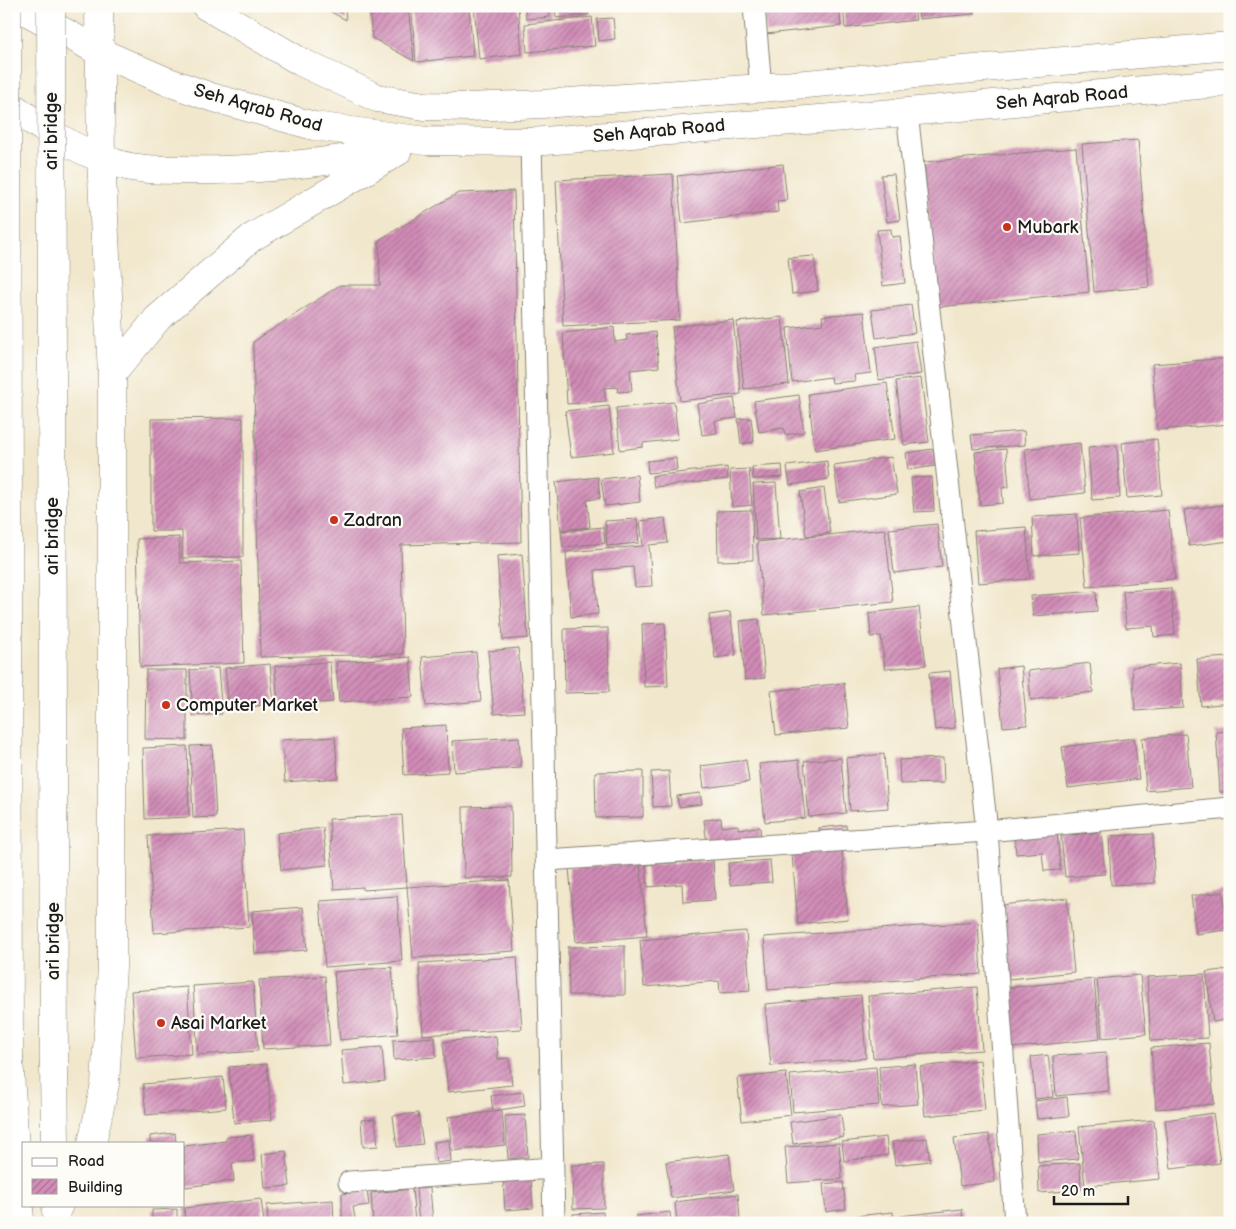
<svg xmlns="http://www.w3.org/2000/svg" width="1236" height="1229" font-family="'Balsamiq Sans',sans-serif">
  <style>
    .building { fill: url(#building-hatch) }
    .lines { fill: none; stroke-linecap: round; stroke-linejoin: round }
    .minor-casing { stroke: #868274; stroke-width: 23 }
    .primary-casing { stroke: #868274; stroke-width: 29 }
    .trunk-casing { stroke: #868274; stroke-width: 29 }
    .minor { stroke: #fff; stroke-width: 21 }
    .primary { stroke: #fff; stroke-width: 28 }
    .trunk { stroke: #fff; stroke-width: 28 }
    .primary-bridge-casing { stroke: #868274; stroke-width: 29; stroke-linecap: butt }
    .primary-bridge { stroke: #fff; stroke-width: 28 }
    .poi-dot { fill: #c8321e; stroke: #fdfcf7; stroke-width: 2 }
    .labels { text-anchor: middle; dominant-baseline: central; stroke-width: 4.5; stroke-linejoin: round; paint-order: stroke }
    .street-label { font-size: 18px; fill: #1c1c1c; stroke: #fdfcf7 }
    .poi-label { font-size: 18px; fill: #1c1c1c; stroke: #fdfcf7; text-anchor: start }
  </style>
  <defs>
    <pattern id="building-hatch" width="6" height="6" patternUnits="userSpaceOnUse" patternTransform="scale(1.25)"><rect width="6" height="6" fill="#d18cb7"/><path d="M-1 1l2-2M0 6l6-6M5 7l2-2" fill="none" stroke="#a97294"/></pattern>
  </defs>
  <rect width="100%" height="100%" fill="#fdfcf7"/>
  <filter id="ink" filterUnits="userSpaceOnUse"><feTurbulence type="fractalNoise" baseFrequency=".02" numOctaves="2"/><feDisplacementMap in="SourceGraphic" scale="10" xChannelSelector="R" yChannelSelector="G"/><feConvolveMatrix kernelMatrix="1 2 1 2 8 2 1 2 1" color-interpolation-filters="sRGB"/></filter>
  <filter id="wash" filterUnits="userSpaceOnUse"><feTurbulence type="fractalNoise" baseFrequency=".0096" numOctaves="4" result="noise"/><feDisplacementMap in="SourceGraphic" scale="20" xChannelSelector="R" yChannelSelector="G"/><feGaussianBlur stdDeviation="1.12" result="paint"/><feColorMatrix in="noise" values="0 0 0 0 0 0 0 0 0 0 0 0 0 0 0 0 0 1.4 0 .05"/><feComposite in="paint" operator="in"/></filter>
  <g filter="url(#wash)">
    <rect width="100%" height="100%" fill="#f1e7cc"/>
    <g id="blocks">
      <path class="building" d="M 320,6 L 345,6 L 346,20 Z
        M 369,6 L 408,6 L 414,61 L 372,38 Z
        M 411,6 L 469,6 L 473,56 L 416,62 Z
        M 474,6 L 518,6 L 522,54 L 479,59 Z
        M 525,6 L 549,6 L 550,17 L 526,19 Z
        M 555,6 L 588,6 L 589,15 L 556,18 Z
        M 764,6 L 839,6 L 841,26 L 766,34 Z
        M 843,6 L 914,6 L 916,20 L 845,28 Z
        M 917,6 L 973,6 L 974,14 L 919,19 Z
        M 592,17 L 595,46 L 527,52 L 525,24 Z
        M 613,18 L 615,39 L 599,41 L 597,19 Z
        M 1138,140 L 1149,287 L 1094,292 L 1082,144 Z
        M 1076,148 L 1089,292 L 938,307 L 924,162 Z
        M 783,164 L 787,200 L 777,201 L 778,212 L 682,223 L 677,176 Z
        M 673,174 L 680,320 L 563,326 L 556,180 Z
        M 894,174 L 900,220 L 887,222 L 881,175 Z
        M 514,191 L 521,542 L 401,545 L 403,654 L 260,657 L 253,342 L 340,285 L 380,285 L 379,240 L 458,193 Z
        M 891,229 L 892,237 L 900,236 L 905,283 L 883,286 L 877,230 Z
        M 814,256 L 818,291 L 792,294 L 788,258 Z
        M 911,305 L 915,333 L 876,338 L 872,310 Z
        M 864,312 L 871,373 L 854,375 L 855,381 L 832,383 L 831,377 L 792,382 L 787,328 L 823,324 L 822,316 Z
        M 782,317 L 789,384 L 744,389 L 737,322 Z
        M 733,320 L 741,394 L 680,401 L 672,327 Z
        M 614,327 L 615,342 L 627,340 L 626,335 L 655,332 L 659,367 L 630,370 L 632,391 L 618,392 L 617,387 L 604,388 L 606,401 L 567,404 L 563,333 Z
        M 916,341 L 921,374 L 879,380 L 875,347 Z
        M 1230,358 L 1230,424 L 1157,430 L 1152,364 Z
        M 921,378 L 929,442 L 904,445 L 896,381 Z
        M 887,383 L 895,439 L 815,450 L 808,394 Z
        M 799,395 L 804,432 L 785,435 L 784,428 L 759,432 L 754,401 Z
        M 734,398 L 737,418 L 715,421 L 717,433 L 702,435 L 697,404 Z
        M 674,402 L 678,439 L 643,443 L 643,447 L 620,450 L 616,408 Z
        M 609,406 L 614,452 L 571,457 L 565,411 Z
        M 243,418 L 243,557 L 182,558 L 182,531 L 151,531 L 151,419 Z
        M 751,418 L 754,442 L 741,444 L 738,419 Z
        M 1024,431 L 1025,445 L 973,449 L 971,435 Z
        M 1157,439 L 1162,495 L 1127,498 L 1122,443 Z
        M 1080,443 L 1085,493 L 1030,499 L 1025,449 Z
        M 1117,445 L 1120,498 L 1092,500 L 1088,447 Z
        M 933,449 L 935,466 L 908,470 L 906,453 Z
        M 1006,449 L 1009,487 L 1002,488 L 1003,503 L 980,505 L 975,452 Z
        M 891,457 L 897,494 L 839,502 L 834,465 Z
        M 676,458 L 677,470 L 648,473 L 647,461 Z
        M 827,461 L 829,479 L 790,485 L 787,466 Z
        M 782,465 L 783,477 L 753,479 L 752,467 Z
        M 727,467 L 728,479 L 654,487 L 652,476 Z
        M 749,469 L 752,505 L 732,507 L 730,470 Z
        M 637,475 L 640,502 L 605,506 L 601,479 Z
        M 598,477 L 600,498 L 587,500 L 590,527 L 561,530 L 556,482 Z
        M 932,477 L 934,511 L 914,512 L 911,478 Z
        M 776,483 L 780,539 L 756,540 L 753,484 Z
        M 824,488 L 830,533 L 806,536 L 800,492 Z
        M 1230,504 L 1230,541 L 1189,546 L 1184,510 Z
        M 752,510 L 753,560 L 718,561 L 717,511 Z
        M 1168,510 L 1175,579 L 1087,587 L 1080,518 Z
        M 1077,514 L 1079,553 L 1034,556 L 1032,517 Z
        M 665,518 L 668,543 L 649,545 L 652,586 L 635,587 L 633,567 L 595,570 L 598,614 L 571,617 L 566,552 L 643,546 L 640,521 Z
        M 637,519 L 639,543 L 607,546 L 605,521 Z
        M 937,524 L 942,567 L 894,573 L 889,529 Z
        M 603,527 L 605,543 L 563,547 L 561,531 Z
        M 1026,527 L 1030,579 L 978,583 L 974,531 Z
        M 885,529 L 893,602 L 764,615 L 757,542 Z
        M 179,537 L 180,563 L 241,561 L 244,663 L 140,667 L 137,539 Z
        M 522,554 L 528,638 L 503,640 L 497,556 Z
        M 1171,588 L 1175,635 L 1154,637 L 1153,626 L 1126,628 L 1123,591 Z
        M 1096,591 L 1097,611 L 1033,616 L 1031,596 Z
        M 919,607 L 926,665 L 885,669 L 881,636 L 871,637 L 869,613 Z
        M 730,612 L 736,655 L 715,658 L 709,615 Z
        M 759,619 L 765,678 L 745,680 L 740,621 Z
        M 665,623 L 668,686 L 644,687 L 642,624 Z
        M 608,628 L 609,692 L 565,693 L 564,629 Z
        M 518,648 L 524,712 L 494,714 L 488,651 Z
        M 476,652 L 481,701 L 426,706 L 422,657 Z
        M 410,657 L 413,697 L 339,702 L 336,662 Z
        M 1230,657 L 1230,703 L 1201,706 L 1197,659 Z
        M 330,662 L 333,702 L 278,706 L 275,666 Z
        M 1090,663 L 1093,692 L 1031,700 L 1028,671 Z
        M 1180,663 L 1183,708 L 1135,711 L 1132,667 Z
        M 270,664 L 274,704 L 229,709 L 225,668 Z
        M 1021,666 L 1027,725 L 1003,727 L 997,669 Z
        M 218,668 L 222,714 L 193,716 L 190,670 Z
        M 146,670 L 187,670 L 187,740 L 145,739 Z
        M 950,671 L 955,728 L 935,730 L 929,673 Z
        M 844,683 L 849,728 L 776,735 L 771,691 Z
        M 446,725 L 448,772 L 404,775 L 401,728 Z
        M 1230,731 L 1230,792 L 1220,792 L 1216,732 Z
        M 1186,734 L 1191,787 L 1146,791 L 1142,738 Z
        M 335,737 L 338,778 L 285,782 L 282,740 Z
        M 519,737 L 521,768 L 454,772 L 452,741 Z
        M 1134,738 L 1139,779 L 1068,788 L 1062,747 Z
        M 212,745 L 216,817 L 193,818 L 190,746 Z
        M 187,746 L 189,817 L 145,819 L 143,748 Z
        M 884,754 L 888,808 L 850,811 L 846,758 Z
        M 841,758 L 846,813 L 809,817 L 804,761 Z
        M 943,758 L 944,783 L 900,784 L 899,760 Z
        M 746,760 L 749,782 L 704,788 L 701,766 Z
        M 799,760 L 805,818 L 765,822 L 759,764 Z
        M 643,771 L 643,817 L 596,818 L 595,772 Z
        M 669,771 L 671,806 L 653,807 L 651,772 Z
        M 700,793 L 702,804 L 679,807 L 677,796 Z
        M 511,806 L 512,877 L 464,878 L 463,807 Z
        M 402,815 L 407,887 L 363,890 L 363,887 L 334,889 L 329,819 Z
        M 721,818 L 722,827 L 738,825 L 738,829 L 760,827 L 761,840 L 707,845 L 704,820 Z
        M 846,825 L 847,836 L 820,839 L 819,828 Z
        M 323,828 L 327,865 L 281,870 L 277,833 Z
        M 1057,829 L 1060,870 L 1044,871 L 1042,852 L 1016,854 L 1014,833 Z
        M 243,830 L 249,927 L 154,933 L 148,836 Z
        M 1101,832 L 1105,874 L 1065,877 L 1061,836 Z
        M 1153,834 L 1154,883 L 1111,885 L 1109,836 Z
        M 842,850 L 848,919 L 798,924 L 792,854 Z
        M 713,860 L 715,900 L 683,902 L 682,884 L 648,887 L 646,865 Z
        M 770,860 L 772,882 L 730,885 L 728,863 Z
        M 640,862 L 647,936 L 576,942 L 569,868 Z
        M 509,880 L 514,951 L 413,958 L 407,887 Z
        M 1223,892 L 1227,930 L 1196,934 L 1191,896 Z
        M 397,896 L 402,961 L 325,967 L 320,901 Z
        M 1067,898 L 1074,972 L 1009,979 L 1001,905 Z
        M 303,907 L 307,950 L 255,954 L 252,911 Z
        M 978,922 L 981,974 L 768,990 L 764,937 Z
        M 746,931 L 750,991 L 720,993 L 719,981 L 644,987 L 640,940 Z
        M 625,946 L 625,995 L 569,995 L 568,947 Z
        M 517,957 L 522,1029 L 423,1035 L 419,963 Z
        M 392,967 L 398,1034 L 340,1040 L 334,972 Z
        M 1230,969 L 1230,1019 L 1213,1022 L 1206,972 Z
        M 1204,974 L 1208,1038 L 1151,1041 L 1147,977 Z
        M 1140,975 L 1146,1034 L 1102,1038 L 1097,979 Z
        M 325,976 L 330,1045 L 263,1049 L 259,980 Z
        M 1094,979 L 1100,1039 L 1011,1048 L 1005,988 Z
        M 253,982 L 258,1051 L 198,1055 L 193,986 Z
        M 187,987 L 192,1054 L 136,1058 L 131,991 Z
        M 977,987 L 982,1050 L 873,1058 L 868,996 Z
        M 861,995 L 866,1058 L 771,1066 L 765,1004 Z
        M 496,1036 L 498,1059 L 509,1058 L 512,1085 L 448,1092 L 443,1042 Z
        M 435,1037 L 436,1057 L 394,1060 L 393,1040 Z
        M 1209,1043 L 1214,1104 L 1156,1109 L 1151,1048 Z
        M 382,1047 L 385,1081 L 344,1085 L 341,1050 Z
        M 1106,1052 L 1109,1091 L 1056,1096 L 1053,1056 Z
        M 1048,1055 L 1053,1097 L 1035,1099 L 1031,1057 Z
        M 980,1060 L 985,1110 L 925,1116 L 920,1067 Z
        M 267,1064 L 272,1120 L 234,1123 L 229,1067 Z
        M 915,1064 L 918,1104 L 882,1107 L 879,1067 Z
        M 876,1067 L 879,1105 L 793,1112 L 790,1075 Z
        M 786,1073 L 791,1115 L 742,1121 L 737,1078 Z
        M 223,1077 L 226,1108 L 146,1115 L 143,1084 Z
        M 523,1092 L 525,1106 L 493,1111 L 491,1096 Z
        M 1067,1097 L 1069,1116 L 1037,1119 L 1035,1101 Z
        M 502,1111 L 505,1145 L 452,1151 L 448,1117 Z
        M 418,1113 L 423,1144 L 397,1147 L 393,1116 Z
        M 1213,1113 L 1220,1163 L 1171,1169 L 1165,1120 Z
        M 525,1115 L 528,1157 L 508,1159 L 505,1116 Z
        M 841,1115 L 844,1137 L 793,1144 L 790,1122 Z
        M 375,1119 L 378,1146 L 363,1147 L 361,1120 Z
        M 1154,1120 L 1160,1179 L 1085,1186 L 1079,1127 Z
        M 1076,1131 L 1078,1159 L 1038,1162 L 1037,1134 Z
        M 175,1133 L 176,1143 L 150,1143 L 150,1136 Z
        M 989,1134 L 995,1182 L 960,1186 L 954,1138 Z
        M 251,1135 L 254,1161 L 232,1163 L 234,1181 L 185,1187 L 184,1146 L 226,1141 L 226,1137 Z
        M 886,1137 L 888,1155 L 844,1161 L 842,1142 Z
        M 927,1138 L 930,1161 L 895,1165 L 892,1142 Z
        M 449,1140 L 451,1161 L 436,1163 L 434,1142 Z
        M 839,1143 L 842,1179 L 788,1183 L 785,1147 Z
        M 286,1151 L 290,1186 L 265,1188 L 262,1154 Z
        M 729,1154 L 734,1190 L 671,1198 L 666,1162 Z
        M 1080,1163 L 1081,1190 L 1039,1193 L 1038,1166 Z
        M 604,1164 L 604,1208 L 573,1209 L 572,1165 Z
        M 531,1178 L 533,1208 L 505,1210 L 503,1180 Z
        M 843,1182 L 846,1209 L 826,1212 L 823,1184 Z
        M 430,1188 L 433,1223 L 419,1223 L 416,1189 Z
        M 412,1189 L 415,1223 L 373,1223 L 371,1193 Z
        M 367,1191 L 369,1205 L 353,1207 L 356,1223 L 342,1223 L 342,1194 Z
        M 738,1194 L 740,1218 L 677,1223 L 675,1202 Z
        M 261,1199 L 264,1223 L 185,1223 L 184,1208 Z
        M 333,1200 L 334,1223 L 268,1223 L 267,1205 Z
        M 177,1209 L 177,1223 L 152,1223 L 152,1210 Z
        M 962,1209 L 963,1223 L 901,1223 L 900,1216 Z
        M 603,1212 L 604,1223 L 573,1223 L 573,1214 Z
        M 670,1212 L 671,1223 L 637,1223 L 636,1216 Z
        M 893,1212 L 894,1223 L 827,1223 L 827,1219 Z"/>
    </g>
  </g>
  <g filter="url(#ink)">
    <use href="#blocks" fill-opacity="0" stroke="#868274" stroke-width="1"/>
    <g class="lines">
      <g class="minor-casing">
        <path id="minor" d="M 754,6 L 761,88
          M 907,112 L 987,831 L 1015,1223
          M 531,142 L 554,1223
          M 547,860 L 987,831 L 1230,808
          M 349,1182 L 553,1168"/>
      </g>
      <g class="primary-casing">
        <path id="primary" d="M 9,1059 L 20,1222
          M 54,1066 L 55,1143"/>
      </g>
      <g class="trunk-casing">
        <path id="trunk" d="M 17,6 L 100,52 L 166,81 L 211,97 L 314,126 L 426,141 L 531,142 L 907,112 L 1230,82
          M 99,6 L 101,158 L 112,374
          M 206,6 L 301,62 L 377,98 L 424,106 L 469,107 L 542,104 L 761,88 L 1230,46
          M 6,102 C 40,127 75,151 115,163 C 136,170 161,170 183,170 C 252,172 319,162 387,153
          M 92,1143 L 105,1084 L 112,967 L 112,374 L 158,318 L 251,238 L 397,152
          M 6,1192 L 19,1212
          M 56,1211 L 59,1205"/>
      </g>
      <use href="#minor" class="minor"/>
      <use href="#primary" class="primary"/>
      <use href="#trunk" class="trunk"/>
      <g class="primary-bridge-casing">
        <path id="primary-bridge" d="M 7,6 L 9,1059
          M 51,6 L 54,1066"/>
      </g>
      <use href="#primary-bridge" class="primary-bridge"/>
    </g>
  </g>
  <g class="poi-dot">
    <circle cx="1007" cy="227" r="5"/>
    <circle cx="334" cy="520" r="5"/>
    <circle cx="166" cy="705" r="5"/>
    <circle cx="161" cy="1023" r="5"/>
  </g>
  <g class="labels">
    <g class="street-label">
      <text transform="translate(1062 98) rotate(-5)">Seh Aqrab Road</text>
      <text transform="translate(258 108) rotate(16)">Seh Aqrab Road</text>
      <text transform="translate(51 131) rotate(-90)">ari bridge</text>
      <text transform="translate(659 131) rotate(-5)">Seh Aqrab Road</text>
      <text transform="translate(52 536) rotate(-90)">ari bridge</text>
      <text transform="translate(53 941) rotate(-90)">ari bridge</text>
    </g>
    <g class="poi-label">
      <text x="1017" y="227">Mubark</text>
      <text x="344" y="520">Zadran</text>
      <text x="176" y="705">Computer Market</text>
      <text x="171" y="1023">Asai Market</text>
    </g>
  </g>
  <rect width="1236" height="1229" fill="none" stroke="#fdfcf7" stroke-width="25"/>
  <rect x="22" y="1142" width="162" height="65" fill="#fdfcf7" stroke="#a3a29f"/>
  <rect x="32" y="1158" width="25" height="8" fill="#ffffff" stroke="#a3a29f"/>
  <text x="68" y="1166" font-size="15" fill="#1c1c1c">Road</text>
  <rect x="32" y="1179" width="25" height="15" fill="url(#building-hatch)" stroke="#a3a29f"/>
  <text x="68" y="1192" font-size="15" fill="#1c1c1c">Building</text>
  <path d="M1054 1196v8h74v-8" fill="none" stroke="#1c1c1c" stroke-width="2.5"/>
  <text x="1061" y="1196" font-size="15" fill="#1c1c1c" stroke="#fdfcf7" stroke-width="4" paint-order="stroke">20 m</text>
</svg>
